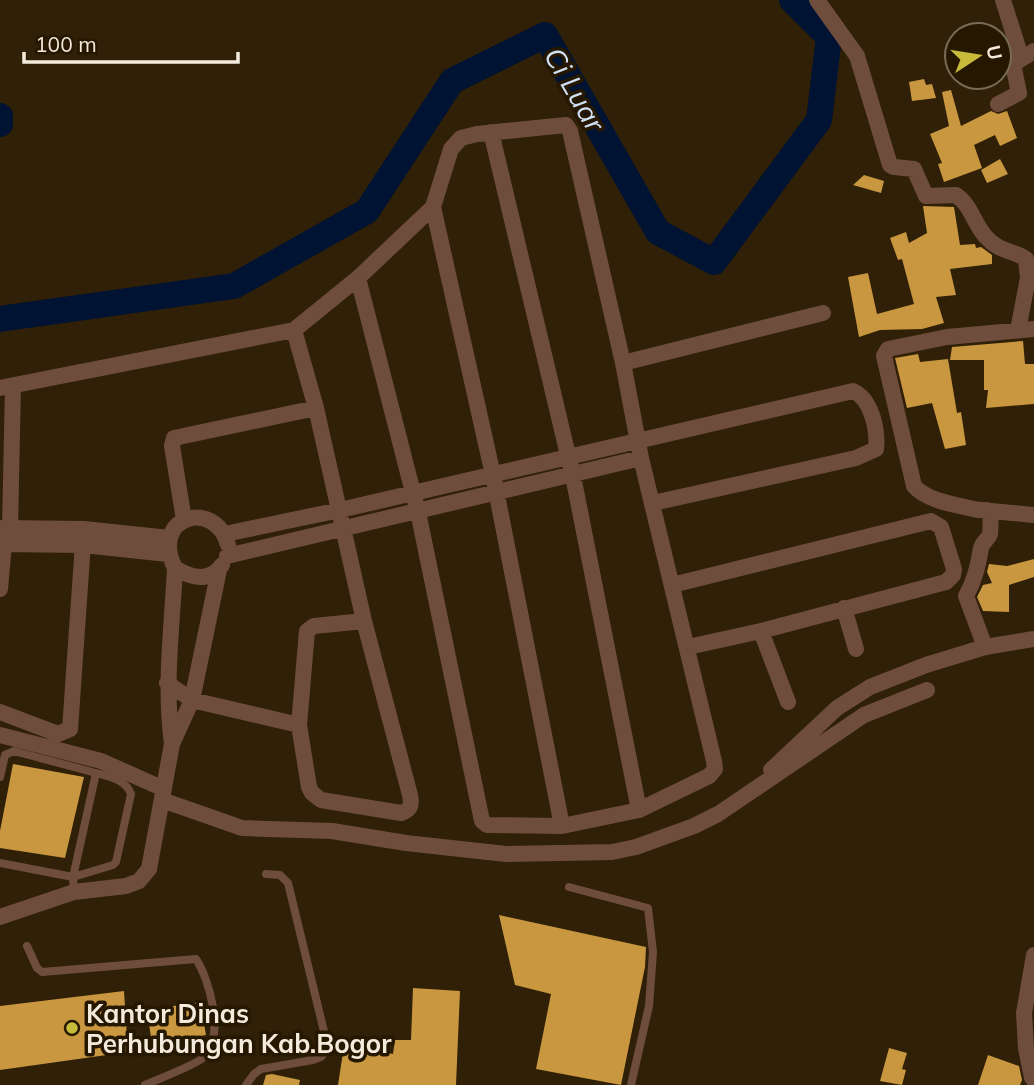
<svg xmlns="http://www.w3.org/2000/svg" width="1034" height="1085" font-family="Mulish,sans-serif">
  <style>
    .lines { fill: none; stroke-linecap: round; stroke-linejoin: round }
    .river { stroke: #001333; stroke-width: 26 }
    .building { fill: #c9973f }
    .lane { stroke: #6f4d3c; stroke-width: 8 }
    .street { stroke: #6f4d3c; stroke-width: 16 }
    .poi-dot { fill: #c8bb3b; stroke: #251700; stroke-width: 2.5 }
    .labels { text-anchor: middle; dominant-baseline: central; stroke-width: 7; stroke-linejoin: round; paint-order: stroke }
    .poi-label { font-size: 26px; font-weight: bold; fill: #f5ebdd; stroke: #251700; text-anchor: start }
    .water-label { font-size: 28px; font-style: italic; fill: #d0dff2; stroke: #251700 }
  </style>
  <rect width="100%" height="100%" fill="#2f2007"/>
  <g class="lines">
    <path class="river" d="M 0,116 L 0,124
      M 0,319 L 234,286 L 367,211 L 452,81 L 545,35 L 658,232 L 714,262 L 819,120 L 829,37 L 792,0"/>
  </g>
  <path class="building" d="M 924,79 L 926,85 L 932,84 L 936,98 L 912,101 L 909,82 Z
    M 951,90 L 961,126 L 991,111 L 998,114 L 1007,111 L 1017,138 L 1000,146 L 995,135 L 974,145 L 982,168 L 944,182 L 938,164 L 942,163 L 930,134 L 949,126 L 942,92 Z
    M 1000,159 L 1008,174 L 987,183 L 981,170 Z
    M 864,175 L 884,181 L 881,193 L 853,185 Z
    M 923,206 L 954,207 L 960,245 L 975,244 L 976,248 L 981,247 L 992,255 L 992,264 L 950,269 L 956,295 L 936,297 L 944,323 L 922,329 L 880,330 L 859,337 L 848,277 L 868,273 L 877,314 L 914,304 L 902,259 L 898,260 L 890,238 L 906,232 L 909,243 L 927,233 Z
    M 1023,341 L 1025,364 L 1034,364 L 1034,404 L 986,408 L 988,390 L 984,390 L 984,360 L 950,360 L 952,347 Z
    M 918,354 L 920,362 L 948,359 L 957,413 L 961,412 L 966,445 L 945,449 L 932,403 L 907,408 L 895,358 Z
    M 1034,559 L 1034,577 L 1009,585 L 1009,612 L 983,611 L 977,597 L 983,585 L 992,583 L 987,572 L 989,564 L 1007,566 Z
    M 13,764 L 84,777 L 65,858 L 0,848 L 0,831 Z
    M 499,915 L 646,947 L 645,967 L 621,1085 L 536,1069 L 551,994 L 515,985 Z
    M 413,988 L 460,991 L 456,1085 L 338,1085 L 344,1046 L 393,1054 L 395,1040 L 411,1040 Z
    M 124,991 L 128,1052 L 0,1070 L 0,1006 Z
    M 200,1002 L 206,1035 L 152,1044 L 147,1010 Z
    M 889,1048 L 907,1053 L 902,1069 L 906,1070 L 902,1085 L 880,1081 Z
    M 988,1055 L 1019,1066 L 1022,1080 L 1020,1085 L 978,1085 Z
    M 272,1074 L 300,1080 L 299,1085 L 263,1085 L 266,1075 Z"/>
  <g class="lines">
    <path class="lane" d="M 0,777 L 5,755 L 14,751 L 96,773 L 73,877 L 74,892
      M 0,863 L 73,877 L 113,865 L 116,862 L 131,794 C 125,779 110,777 96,773
      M 569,887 L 648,908 L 653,952 L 649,1006 L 631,1085
      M 27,946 L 37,968 L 42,972 L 196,959 C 210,981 225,1035 204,1057 C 196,1065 158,1079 145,1085
      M 246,1085 L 254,1074 L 261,1069 L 313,1060 L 321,1057 L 328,1048 L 288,883 L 280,875 L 266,874"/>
    <path class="street" d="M 817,0 L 857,56 L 890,165 L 894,167 L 914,169 L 926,196 L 956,195 C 971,205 974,224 986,237 C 999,252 1013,250 1026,259 L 1028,278 L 1018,330
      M 1003,0 L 1021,57
      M 998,104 L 1019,93 L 1014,69 L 1015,63 L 1034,51
      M 491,132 L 573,476 L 639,810
      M 433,207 L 493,475 L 562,826
      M 623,363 L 823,313
      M 0,388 L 294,330 L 358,278 L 433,207 L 451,149 L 461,138 L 477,134 L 566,125 L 570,131 L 623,363 L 641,458 L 714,761 L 715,769 L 709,776 L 639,810 L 562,826 L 487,825 L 482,821 L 418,512 L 358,278
      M 991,511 L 1034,515
      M 184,520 L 172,446 L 174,438 L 316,408 L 294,330
      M 2,528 L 84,529 L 169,538
      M 225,534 L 340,510 L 853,391 C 872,399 878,431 876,449 L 856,458 L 653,503
      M 0,544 L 83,545 L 168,554
      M 227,556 L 641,458
      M 175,568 C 191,578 210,583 222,565
      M 672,585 L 931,521 L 941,527 L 954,569 L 953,575 L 946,582 L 761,631 L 688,647
      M 0,589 L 4,544 L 10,528 L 13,386
      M 844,608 L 856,649
      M 761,631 L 788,702
      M 985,647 L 966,596 C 975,580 978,565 981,548 C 983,541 988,540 990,534 C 991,526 990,518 991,511 C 985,509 979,511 974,509 C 956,505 927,501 914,486 L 884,356 L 888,349 L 947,337 L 1034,329
      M 167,683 L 192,700 L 299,725 L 309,787 L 312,793 L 321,800 L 401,813 C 411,810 412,805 410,795 L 364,621 L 316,408
      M 0,712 L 58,734 L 70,729 L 84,529
      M 299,725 L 307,631 L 314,626 L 364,621
      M 0,735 L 101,761 L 164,789
      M 172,744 C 164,685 172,628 175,568 C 149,517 215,497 228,545
      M 771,770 L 837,708 L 870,687 L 926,665 L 985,647 L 1034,639
      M 162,800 L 242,828 L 332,831 L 406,843 L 506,854 L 612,852 L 636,847 L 694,826 L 718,814 L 864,715 L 927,690
      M 0,917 L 74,892 L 126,886 L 139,881 L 149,869 L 172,744 L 192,700 L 219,570
      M 1032,1078 L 1026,1048 L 1024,1013 L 1034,955"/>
  </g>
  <circle class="poi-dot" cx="72" cy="1028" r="7"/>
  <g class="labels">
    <g class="poi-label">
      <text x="86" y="1013">Kantor Dinas<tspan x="86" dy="30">Perhubungan Kab.Bogor</tspan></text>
    </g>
    <g class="water-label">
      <text transform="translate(575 89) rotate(60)">Ci Luar</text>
    </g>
  </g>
  <g transform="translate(978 56) rotate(78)"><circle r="33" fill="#251700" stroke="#786c58" stroke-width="2"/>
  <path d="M0-5L12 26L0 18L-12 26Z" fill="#c8bb3b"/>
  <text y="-10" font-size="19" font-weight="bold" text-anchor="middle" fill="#f5ebdd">U</text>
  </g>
  <path d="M24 52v10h214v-10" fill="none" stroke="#f5ebdd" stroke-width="3.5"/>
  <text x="35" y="52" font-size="21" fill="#f5ebdd" stroke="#251700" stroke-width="5" paint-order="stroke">100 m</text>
</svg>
